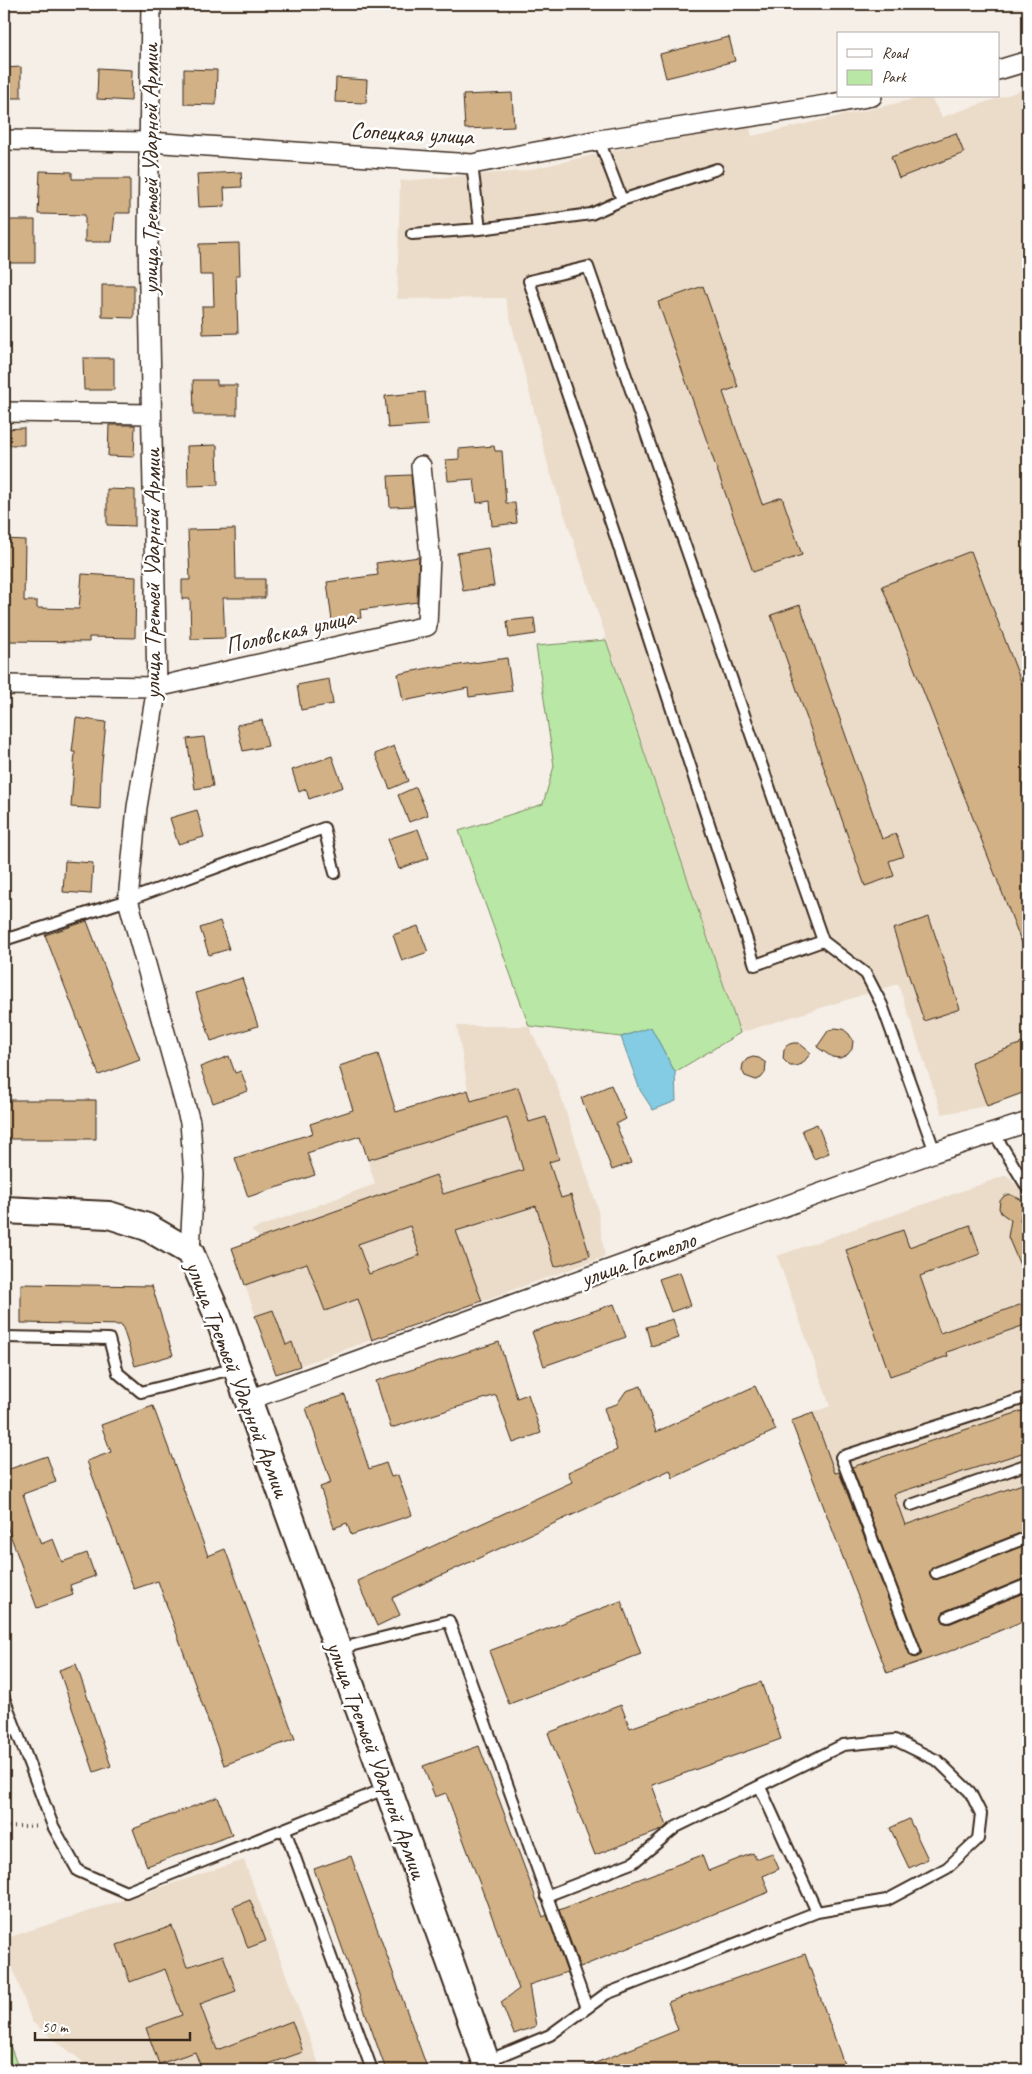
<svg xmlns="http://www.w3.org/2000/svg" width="1032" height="2074" font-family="Caveat,sans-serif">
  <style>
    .built { fill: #ebdcca }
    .green { fill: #b9e7a5; stroke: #7a8862 }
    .water { fill: #83cce4; stroke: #668b95 }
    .building { fill: #d1b185; stroke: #3b2a1e; fill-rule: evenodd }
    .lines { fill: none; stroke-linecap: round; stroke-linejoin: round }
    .lane-casing { stroke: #3b2a1e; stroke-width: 14 }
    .street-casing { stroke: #3b2a1e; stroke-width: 22 }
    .secondary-casing { stroke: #3b2a1e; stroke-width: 30 }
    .path { stroke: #3b2a1e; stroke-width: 3; stroke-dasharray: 1 4; stroke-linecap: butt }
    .lane { stroke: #fff; stroke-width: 10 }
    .street { stroke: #fff; stroke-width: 19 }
    .secondary { stroke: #fff; stroke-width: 26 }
    .labels { text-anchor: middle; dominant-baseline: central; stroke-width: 5; stroke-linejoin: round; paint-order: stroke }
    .street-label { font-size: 24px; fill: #3b2a1e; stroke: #fff }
  </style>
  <rect width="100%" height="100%" fill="#f6efe7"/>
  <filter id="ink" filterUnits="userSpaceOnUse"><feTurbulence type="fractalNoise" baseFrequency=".02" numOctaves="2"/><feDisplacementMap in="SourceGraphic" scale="10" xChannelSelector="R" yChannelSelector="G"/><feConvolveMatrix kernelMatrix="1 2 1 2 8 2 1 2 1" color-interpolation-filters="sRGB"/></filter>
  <g filter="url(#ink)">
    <path class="built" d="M 1028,88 L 1028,1091 L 987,1106 L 942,1114 L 898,984 L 740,1033 L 549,469 L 505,298 L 397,299 L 400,181 L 523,171 L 610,151 L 749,123 L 752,136 L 928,96 L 930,96 L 942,117 Z
      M 457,1026 L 529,1026 L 557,1085 L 597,1205 L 605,1257 L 276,1374 L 232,1248 L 260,1238 L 251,1230 L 375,1184 L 339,1066 L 378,1054 L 396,1112 L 468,1090 Z
      M 1007,1175 L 1024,1194 L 1028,1205 L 1028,1619 L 950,1651 L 887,1673 L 791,1421 L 830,1406 L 777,1256 Z
      M 244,1860 L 321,2070 L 93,2070 L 32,2022 L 4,1944 L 4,1939 Z"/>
    <path class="green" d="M 606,640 L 740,1033 L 675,1072 L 651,1028 L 621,1037 L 529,1026 L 459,831 L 543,804 L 554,766 L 536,646 Z
      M 4,2029 L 19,2070 L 4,2070 Z"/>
    <path class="water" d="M 651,1027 L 675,1072 L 676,1101 L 653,1110 L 640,1090 L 621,1037 Z"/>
    <path class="building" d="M 729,37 L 735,61 L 666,78 L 660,54 Z
      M 21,67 L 21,98 L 4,98 L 4,68 Z
      M 98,68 L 132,70 L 131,101 L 97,99 Z
      M 184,69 L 217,70 L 216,105 L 184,104 Z
      M 336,78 L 367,80 L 366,103 L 335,102 Z
      M 512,93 L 514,127 L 465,129 L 463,95 Z
      M 956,133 L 964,153 L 899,178 L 891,157 Z
      M 40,171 L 72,172 L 72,179 L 130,179 L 130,213 L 115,213 L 112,242 L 85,242 L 85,215 L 38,214 Z
      M 241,172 L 242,187 L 224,188 L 225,206 L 199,207 L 197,174 Z
      M 4,220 L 35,220 L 35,263 L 4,263 Z
      M 239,243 L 240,275 L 236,275 L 238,333 L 203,334 L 202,306 L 214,306 L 213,275 L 200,275 L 199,244 Z
      M 102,285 L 134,285 L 134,318 L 102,317 Z
      M 703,286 L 738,387 L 723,392 L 762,504 L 782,497 L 802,555 L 753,572 L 658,302 Z
      M 83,358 L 114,358 L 114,390 L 84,390 Z
      M 193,380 L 217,380 L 217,385 L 237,385 L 237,415 L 194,415 Z
      M 425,392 L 428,425 L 388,428 L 385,396 Z
      M 109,425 L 135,425 L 134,457 L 108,456 Z
      M 24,428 L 24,445 L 4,445 L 4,429 Z
      M 217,445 L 218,485 L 188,486 L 187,446 Z
      M 494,446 L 495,451 L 502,451 L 506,503 L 515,503 L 517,523 L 492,526 L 490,501 L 477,503 L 474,479 L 448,481 L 446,460 L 459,459 L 459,449 Z
      M 411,475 L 414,506 L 390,507 L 388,476 Z
      M 107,489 L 135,490 L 135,526 L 107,525 Z
      M 235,529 L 236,579 L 265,579 L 265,598 L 223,598 L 225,638 L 191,639 L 190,599 L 182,599 L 182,580 L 190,580 L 188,530 Z
      M 4,539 L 25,540 L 24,601 L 37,601 L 37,608 L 79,609 L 82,574 L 136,577 L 135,638 L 89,637 L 89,642 L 4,641 Z
      M 488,548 L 494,586 L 463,591 L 457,553 Z
      M 971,551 L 1028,700 L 1027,956 L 882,586 Z
      M 419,557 L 417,602 L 360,610 L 361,618 L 332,621 L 327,582 L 378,575 L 376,563 Z
      M 800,605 L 882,839 L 896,834 L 904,856 L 889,861 L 894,876 L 865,886 L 771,615 Z
      M 534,618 L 536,634 L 509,638 L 507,621 Z
      M 507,658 L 512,691 L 469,697 L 468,688 L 403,701 L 398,674 L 439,666 L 439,668 Z
      M 329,679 L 333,704 L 301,710 L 297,685 Z
      M 76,718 L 106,722 L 101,773 L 100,809 L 71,807 L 75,752 L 72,752 Z
      M 262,720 L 268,746 L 243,751 L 237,725 Z
      M 204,737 L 213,786 L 195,789 L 187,739 Z
      M 394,746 L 408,781 L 390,789 L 375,754 Z
      M 332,756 L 343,787 L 309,799 L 306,789 L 299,792 L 292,770 Z
      M 416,787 L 428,815 L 409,822 L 398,795 Z
      M 197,810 L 204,837 L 178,844 L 170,818 Z
      M 418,829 L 429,858 L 399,869 L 388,839 Z
      M 65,861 L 93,863 L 91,894 L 63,892 Z
      M 929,917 L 960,1009 L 924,1021 L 893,929 Z
      M 87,921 L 140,1060 L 99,1075 L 45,935 Z
      M 220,921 L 229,949 L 209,955 L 200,928 Z
      M 418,926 L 428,952 L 402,961 L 393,935 Z
      M 242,978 L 258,1026 L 211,1041 L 196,993 Z
      M 835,1028 L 843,1029 L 849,1034 L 853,1041 L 852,1049 L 847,1055 L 840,1058 L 832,1057 L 817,1047 L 828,1031 Z
      M 1028,1041 L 1028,1091 L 987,1106 L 971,1062 Z
      M 793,1043 L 799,1043 L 811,1053 L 802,1064 L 796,1066 L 790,1066 L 783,1059 L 784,1050 L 787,1045 Z
      M 378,1054 L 396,1112 L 468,1090 L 471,1101 L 518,1087 L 529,1122 L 546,1117 L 559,1159 L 549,1162 L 561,1198 L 571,1195 L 590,1256 L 555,1267 L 536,1206 L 456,1231 L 482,1301 L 372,1340 L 358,1299 L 325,1311 L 307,1263 L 245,1285 L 232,1248 L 436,1175 L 443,1194 L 523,1170 L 507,1117 L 368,1160 L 360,1136 L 307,1153 L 315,1175 L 248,1197 L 235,1158 L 313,1133 L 310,1124 L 353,1110 L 339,1066 ZM 410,1226 L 420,1255 L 369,1274 L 358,1244 Z
      M 229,1056 L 235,1073 L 241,1071 L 248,1091 L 213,1103 L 200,1067 Z
      M 753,1057 L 759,1058 L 766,1063 L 765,1073 L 761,1078 L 756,1080 L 745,1076 L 742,1070 L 743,1064 L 747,1059 Z
      M 611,1085 L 626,1119 L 616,1124 L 631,1163 L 612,1170 L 597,1131 L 596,1132 L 581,1098 Z
      M 4,1100 L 96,1100 L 96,1139 L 4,1139 Z
      M 817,1124 L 829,1153 L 814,1159 L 802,1130 Z
      M 1009,1194 L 1020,1199 L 1023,1204 L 1020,1221 L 1028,1227 L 1028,1284 L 1008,1237 L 1011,1220 L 1001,1213 L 999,1208 L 1000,1201 L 1004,1196 Z
      M 970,1225 L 980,1254 L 920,1276 L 940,1333 L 1028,1302 L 1028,1324 L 947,1352 L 948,1356 L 890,1376 L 846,1250 L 903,1230 L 909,1247 Z
      M 680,1272 L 691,1305 L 671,1312 L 659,1279 Z
      M 21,1284 L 152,1286 L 173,1355 L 135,1366 L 122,1325 L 21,1323 Z
      M 614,1304 L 626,1337 L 544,1366 L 532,1332 Z
      M 273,1310 L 286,1345 L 292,1342 L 300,1366 L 276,1374 L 255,1316 Z
      M 673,1319 L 679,1338 L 651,1346 L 646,1327 Z
      M 499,1342 L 517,1398 L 528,1394 L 541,1433 L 513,1443 L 496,1395 L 391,1428 L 376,1381 Z
      M 641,1386 L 656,1432 L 755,1386 L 776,1430 L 673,1478 L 670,1470 L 392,1598 L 400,1615 L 377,1626 L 357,1581 L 572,1482 L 568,1472 L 617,1450 L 604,1408 L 617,1404 L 626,1391 Z
      M 345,1395 L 369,1469 L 386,1463 L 391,1477 L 398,1475 L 412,1515 L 351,1535 L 347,1523 L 334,1528 L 320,1487 L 331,1483 L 306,1408 Z
      M 153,1406 L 208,1556 L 225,1549 L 295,1739 L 224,1765 L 158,1581 L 134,1589 L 87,1461 L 111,1452 L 101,1425 Z
      M 1028,1409 L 1028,1451 L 894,1494 L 905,1525 L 1028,1482 L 1028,1530 L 934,1567 L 929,1572 L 932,1579 L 938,1579 L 1028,1544 L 1028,1577 L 945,1611 L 941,1617 L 944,1623 L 951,1623 L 1028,1591 L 1028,1619 L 948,1652 L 887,1673 L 791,1421 L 813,1413 L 835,1473 L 839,1472 L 909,1653 L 914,1658 L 921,1655 L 921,1649 L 852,1467 Z
      M 47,1456 L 56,1482 L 23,1494 L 41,1544 L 53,1539 L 62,1562 L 87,1553 L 95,1576 L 70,1585 L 73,1595 L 37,1608 L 4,1518 L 4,1471 Z
      M 621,1601 L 641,1654 L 509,1704 L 489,1651 Z
      M 76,1664 L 111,1766 L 94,1772 L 59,1670 Z
      M 761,1682 L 781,1739 L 652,1785 L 667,1826 L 662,1830 L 595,1855 L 548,1733 L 621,1705 L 630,1728 Z
      M 479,1746 L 543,1917 L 547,1915 L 567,1972 L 529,1985 L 536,2026 L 514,2034 L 501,2002 L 519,1989 L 446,1793 L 435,1797 L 423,1766 Z
      M 218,1797 L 232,1835 L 147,1866 L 133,1829 Z
      M 909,1819 L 928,1859 L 909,1868 L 890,1828 Z
      M 753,1853 L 756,1859 L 772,1853 L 779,1869 L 763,1876 L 769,1892 L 580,1967 L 559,1910 L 702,1855 L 708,1871 Z
      M 351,1856 L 428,2070 L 386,2070 L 314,1869 Z
      M 250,1900 L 266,1941 L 248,1948 L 233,1907 Z
      M 172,1926 L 187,1967 L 223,1955 L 236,1991 L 200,2004 L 217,2050 L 292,2021 L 303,2052 L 263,2066 L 265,2070 L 202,2070 L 195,2052 L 159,2064 L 146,2028 L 182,2015 L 165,1969 L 130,1982 L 117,1945 Z
      M 805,1954 L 846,2070 L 578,2070 L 678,2030 L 668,2002 Z"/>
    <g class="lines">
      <g class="lane-casing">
        <path id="lane" d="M 599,140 L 622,200
          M 472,164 L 480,229
          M 412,234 L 480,229 L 591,214 L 622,200 L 717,169
          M 4,940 L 128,900 L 324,828 L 335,873
          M 823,941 L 755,965 L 616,538 L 529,281 L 588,267 L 823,941 L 866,974 L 882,1005 L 935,1152
          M 994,1133 L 1028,1189
          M 4,1337 L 109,1339 L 118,1373 L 141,1392 L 236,1368
          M 911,1505 L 1028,1464
          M 936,1573 L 1028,1537
          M 948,1617 L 1028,1584
          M 338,1649 L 449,1621 L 587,2008
          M 915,1651 L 841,1457 L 1028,1397
          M 4,1698 L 53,1826 L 78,1871 L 126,1892 L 387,1788
          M 760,1787 L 817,1912
          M 285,1830 L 372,2070
          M 487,2061 L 550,2035 L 606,1994 L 817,1912 L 887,1900 L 947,1868 L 978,1839 L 981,1814 L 970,1792 L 938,1761 L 895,1740 L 843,1745 L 676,1827 L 634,1862 L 546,1896"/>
      </g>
      <g class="street-casing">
        <path id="street" d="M 151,4 L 148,239 L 157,687 L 137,807 L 128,900 L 190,1122 L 194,1175 L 190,1252
          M 998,70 L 1028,61
          M 4,140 L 149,142 L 472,164 L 599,140 L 826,105 L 872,96
          M 4,412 L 151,414
          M 4,685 L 157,687 L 427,626 L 430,555 L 421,466
          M 248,1400 L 935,1152 L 1028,1122"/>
      </g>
      <g class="secondary-casing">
        <path id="secondary" d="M 4,1210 L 109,1215 L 147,1227 L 190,1252 L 218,1316 L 489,2070"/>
      </g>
      <path class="path" d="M 4,1827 L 38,1826"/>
      <use href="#lane" class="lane"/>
      <use href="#street" class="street"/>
      <use href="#secondary" class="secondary"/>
    </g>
  </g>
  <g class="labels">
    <g class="street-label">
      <text transform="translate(412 133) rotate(3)">Сопецкая улица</text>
      <text transform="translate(150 169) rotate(-90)">улица Третьей Ударной Армии</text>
      <text transform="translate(152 574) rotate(-90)">улица Третьей Ударной Армии</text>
      <text transform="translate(290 631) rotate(-13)">Половская улица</text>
      <text transform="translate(638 1259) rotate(-20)">улица Гастелло</text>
      <text transform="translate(238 1379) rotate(69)">улица Третьей Ударной Армии</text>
      <text transform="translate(377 1760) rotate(70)">улица Третьей Ударной Армии</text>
    </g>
  </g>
  <rect width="1032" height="2074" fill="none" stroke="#fff" stroke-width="20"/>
  <rect x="10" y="10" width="1012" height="2054" fill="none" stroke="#3b2a1e" stroke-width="2" filter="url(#ink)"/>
  <rect x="837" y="32" width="162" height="65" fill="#ffffff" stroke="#b1aaa5"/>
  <rect x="847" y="49" width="25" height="8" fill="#ffffff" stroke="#b1aaa5"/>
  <text x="882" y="58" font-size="15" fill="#3b2a1e">Road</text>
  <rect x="847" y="70" width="25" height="15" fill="#b9e7a5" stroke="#b1aaa5"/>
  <text x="882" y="82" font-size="15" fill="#3b2a1e">Park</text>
  <path d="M35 2032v8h155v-8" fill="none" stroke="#3b2a1e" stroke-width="2.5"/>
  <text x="42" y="2032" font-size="15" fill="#3b2a1e" stroke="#ffffff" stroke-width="4" paint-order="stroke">50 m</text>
</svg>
